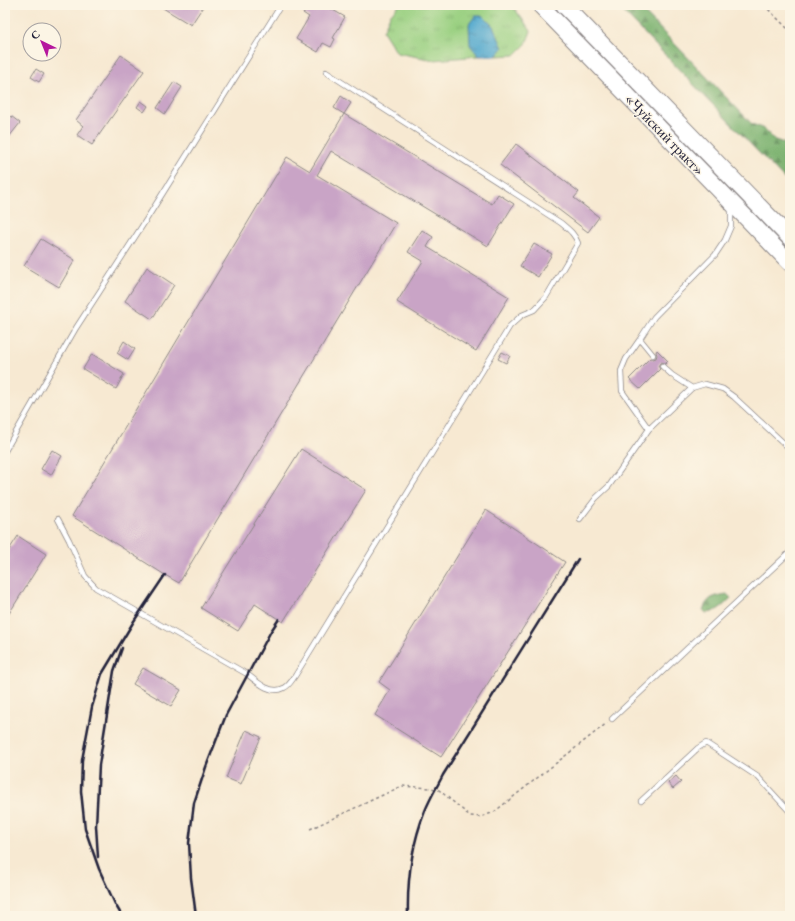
<svg xmlns="http://www.w3.org/2000/svg" width="795" height="921" font-family="'EB Garamond',serif">
  <style>
    .grass { fill: url(#grass-tufts); stroke: #5e795e }
    .forest { fill: url(#forest-firs); stroke: #4e6a55 }
    .water { fill: url(#water-ripples); stroke: #396484 }
    .building { fill: #c9a4c6 }
    .lines { fill: none; stroke-linecap: round; stroke-linejoin: round }
    .lane-casing { stroke: #8c8686; stroke-width: 6 }
    .highway-casing { stroke: #8c8686; stroke-width: 18 }
    .path { stroke: #8c8686; stroke-width: 1.5; stroke-dasharray: 3 3; stroke-linecap: butt }
    .lane { stroke: #fff; stroke-width: 4.5 }
    .highway { stroke: #fff; stroke-width: 16 }
    .rail { stroke: #22223b; stroke-width: 2.5 }
    .labels { text-anchor: middle; dominant-baseline: central; stroke-width: 3; stroke-linejoin: round; paint-order: stroke }
    .street-label { font-size: 15px; fill: #22223b; stroke: #fcf5e5 }
  </style>
  <defs>
    <pattern id="grass-tufts" width="24" height="20" patternUnits="userSpaceOnUse"><rect width="24" height="20" fill="#9ad081"/><path d="M3 7l-1-3M5 7V3M7 7l1-3M15 17l-1-3M17 17v-4M19 17l1-3" fill="none" stroke="#84b270"/></pattern>
    <pattern id="forest-firs" width="22" height="20" patternUnits="userSpaceOnUse"><rect width="22" height="20" fill="#7bb26f"/><path d="M5 1l3.5 6h-7zM16 11l3.5 6h-7z" fill="#64905c"/></pattern>
    <pattern id="water-ripples" width="26" height="14" patternUnits="userSpaceOnUse"><rect width="26" height="14" fill="#50a7cd"/><path d="M2 4q2-2 4 0t4 0M15 11q2-2 4 0t4 0" fill="none" stroke="#4288a8"/></pattern>
  </defs>
  <rect width="100%" height="100%" fill="#fcf5e5"/>
  <filter id="ink" filterUnits="userSpaceOnUse"><feTurbulence type="fractalNoise" baseFrequency=".025" numOctaves="2"/><feDisplacementMap in="SourceGraphic" scale="8" xChannelSelector="R" yChannelSelector="G"/><feConvolveMatrix kernelMatrix="1 2 1 2 8 2 1 2 1" color-interpolation-filters="sRGB"/></filter>
  <filter id="wash" filterUnits="userSpaceOnUse"><feTurbulence type="fractalNoise" baseFrequency=".012" numOctaves="4" result="noise"/><feDisplacementMap in="SourceGraphic" scale="16" xChannelSelector="R" yChannelSelector="G"/><feGaussianBlur stdDeviation="0.9" result="paint"/><feColorMatrix in="noise" values="0 0 0 0 0 0 0 0 0 0 0 0 0 0 0 0 0 1.4 0 .05"/><feComposite in="paint" operator="in"/></filter>
  <g filter="url(#wash)">
    <rect width="100%" height="100%" fill="#f7e9d2"/>
    <path class="grass" d="M 399,5 L 512,5 L 531,31 L 526,44 L 515,55 L 496,56 L 503,48 L 470,45 L 479,56 L 434,60 L 397,53 L 383,31 L 390,15 Z"/>
    <path class="forest" d="M 617,5 L 642,5 L 641,9 L 752,124 L 760,127 L 768,132 L 770,136 L 775,140 L 790,145 L 790,185 Z
      M 727,594 L 731,598 C 724,605 716,613 706,613 L 703,610 C 707,597 715,596 727,594 Z"/>
    <path class="water" d="M 475,16 L 483,16 L 493,26 L 503,48 L 496,56 L 479,56 L 470,45 L 469,24 Z"/>
    <g id="blocks">
      <path class="building" d="M 158,5 L 204,5 L 191,25 Z
        M 307,5 L 324,5 L 345,17 L 333,38 L 335,39 L 331,47 L 323,43 L 318,52 L 296,39 L 309,17 L 303,13 Z
        M 121,55 L 144,71 L 92,145 L 77,135 L 83,126 L 76,120 Z
        M 36,69 L 44,74 L 39,82 L 31,77 Z
        M 174,82 L 182,87 L 165,114 L 157,108 Z
        M 341,96 L 351,103 L 344,114 L 334,108 Z
        M 141,101 L 148,106 L 144,112 L 137,107 Z
        M 344,114 L 492,204 L 498,194 L 514,204 L 488,246 L 331,151 L 317,175 L 396,223 L 179,583 L 165,575 L 72,516 L 287,157 L 310,171 Z
        M 11,116 L 20,123 L 5,142 L 5,125 Z
        M 516,144 L 579,192 L 574,198 L 599,217 L 588,232 L 500,165 Z
        M 422,230 L 433,237 L 427,247 L 509,297 L 476,351 L 397,302 L 423,261 L 408,252 Z
        M 41,239 L 75,260 L 59,287 L 24,266 Z
        M 534,244 L 552,254 L 538,277 L 520,266 Z
        M 147,267 L 174,285 L 152,319 L 125,301 Z
        M 124,341 L 135,349 L 128,360 L 117,353 Z
        M 657,350 L 668,361 L 665,364 L 662,362 L 660,363 L 658,366 L 660,369 L 640,389 L 629,379 L 650,358 L 653,359 L 656,358 L 657,355 L 656,352 Z
        M 502,352 L 510,356 L 506,363 L 498,359 Z
        M 92,354 L 124,374 L 116,389 L 83,369 Z
        M 301,449 L 366,490 L 283,622 L 255,604 L 238,631 L 201,608 Z
        M 52,450 L 62,456 L 51,475 L 41,469 Z
        M 486,510 L 565,562 L 441,757 L 375,715 L 390,690 L 379,682 Z
        M 18,536 L 46,554 L 5,620 L 5,556 Z
        M 143,668 L 181,690 L 171,706 L 133,684 Z
        M 246,730 L 261,737 L 241,784 L 226,778 Z
        M 676,776 L 681,782 L 673,789 L 668,783 Z"/>
    </g>
  </g>
  <g filter="url(#ink)">
    <use href="#blocks" fill-opacity="0" stroke="#8c8686" stroke-width="1"/>
    <g class="lines">
      <g class="lane-casing">
        <path id="lane" d="M 653,355 L 640,339 L 654,317 L 715,255 L 725,240 L 731,226 L 731,209
          M 662,366 L 672,375 L 692,388
          M 649,429 L 692,388 L 705,384 L 723,389 L 734,397 L 790,449
          M 5,451 L 76,328 L 146,220 L 281,5
          M 58,519 L 69,540 L 85,576 L 96,588 L 247,674 C 257,682 271,695 284,688 C 289,686 292,680 295,676 L 510,326 L 522,315 L 534,310 L 546,297 L 578,243 C 574,233 569,230 561,223 L 326,72
          M 580,519 L 596,498 L 609,486 L 649,429 L 622,391 L 621,371 L 626,359 L 640,339
          M 612,719 L 790,552
          M 641,801 L 698,748 L 706,743 L 758,777 L 790,812"/>
      </g>
      <g class="highway-casing">
        <path id="highway" d="M 540,5 L 790,263
          M 564,5 L 790,238"/>
      </g>
      <path class="path" d="M 764,5 L 790,31
        M 310,829 L 402,786 L 431,788 L 439,790 L 470,816 L 481,817 L 494,812 L 607,723"/>
      <use href="#lane" class="lane"/>
      <use href="#highway" class="highway"/>
      <path class="rail" d="M 98,857 L 96,826 L 99,765 L 114,671 L 122,648
        M 122,916 L 115,904 L 99,869 L 85,829 L 81,791 L 82,760 L 92,707 L 102,674 L 134,621 L 165,575
        M 196,916 L 191,878 L 189,843 L 194,803 L 206,767 L 226,715 L 271,631 L 279,619
        M 408,916 C 407,881 412,844 425,811 C 430,798 437,787 443,775 L 578,559"/>
    </g>
  </g>
  <g class="labels">
    <g class="street-label">
      <text transform="translate(665 134) rotate(46)">«Чуйский тракт»</text>
    </g>
  </g>
  <rect width="795" height="921" fill="none" stroke="#fcf5e5" stroke-width="20"/>
  <g transform="translate(42 42) rotate(317)"><circle r="19" fill="#fcf5e5" stroke="#a5a1a1"/>
  <path d="M0-3L7 15L0 10L-7 15Z" fill="#b5179e"/>
  <text y="-6" font-size="11" font-weight="bold" text-anchor="middle" fill="#22223b">С</text>
  </g>
</svg>
